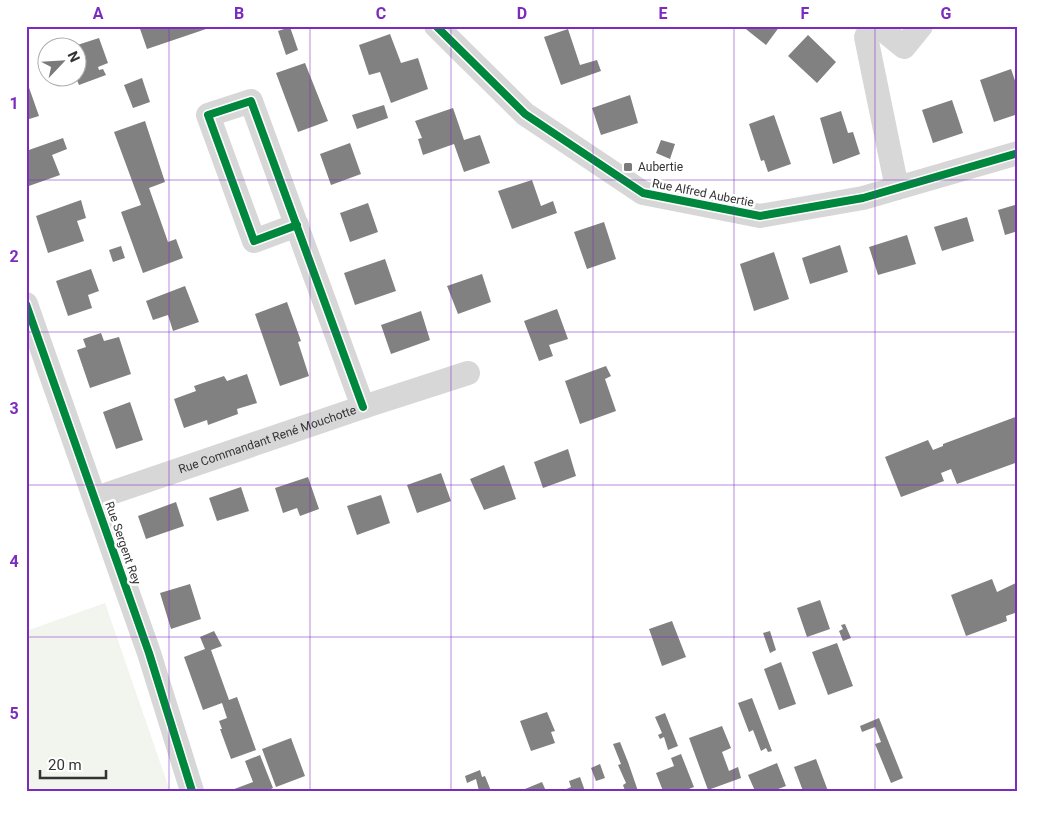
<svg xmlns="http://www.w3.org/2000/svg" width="1044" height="817" font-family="Roboto,sans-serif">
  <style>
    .green { fill: #f1f5ed }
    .building { fill: #818181 }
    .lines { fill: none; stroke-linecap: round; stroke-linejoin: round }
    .street { stroke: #d7d7d7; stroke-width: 24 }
    .cycleway-casing { stroke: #fff; stroke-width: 11 }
    .cycleway { stroke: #00873e; stroke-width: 8 }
    .grid { fill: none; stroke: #7b2cbf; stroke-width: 1; stroke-opacity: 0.55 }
    .poi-dot { fill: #7a7a7a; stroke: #fff; stroke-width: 2 }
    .labels { text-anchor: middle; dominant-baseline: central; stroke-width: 5; stroke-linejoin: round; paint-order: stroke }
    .poi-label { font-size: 12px; fill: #333; stroke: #fff; text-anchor: start }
    .street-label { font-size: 12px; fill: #333; stroke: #fff }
    .neatline { fill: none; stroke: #7b2cbf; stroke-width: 2 }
    .grid-label { font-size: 16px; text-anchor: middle; font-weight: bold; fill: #7b2cbf }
  </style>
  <rect width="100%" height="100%" fill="#fff"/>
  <path class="green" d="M 105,603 L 170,791 L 26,791 L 26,631 Z"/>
  <path class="building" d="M 139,26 L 212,26 L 212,27 L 147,49 Z
    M 742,26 L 780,26 L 766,45 Z
    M 290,27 L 298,50 L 286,55 L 278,31 Z
    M 568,29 L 580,65 L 597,60 L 601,71 L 561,85 L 544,37 Z
    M 390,34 L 401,63 L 418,58 L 428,89 L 391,103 L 380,72 L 369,75 L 359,45 Z
    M 808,35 L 836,62 L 817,83 L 788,56 Z
    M 99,38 L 108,63 L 98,67 L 99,70 L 103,69 L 106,75 L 79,85 L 76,78 L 78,78 L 78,48 L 71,47 Z
    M 305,63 L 328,121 L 298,132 L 276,73 Z
    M 1011,69 L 1018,89 L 1018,114 L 994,122 L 980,80 Z
    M 142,78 L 150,102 L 133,108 L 124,85 Z
    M 26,79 L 39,116 L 26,120 Z
    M 630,95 L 638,123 L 601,135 L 592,108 Z
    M 952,100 L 963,133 L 933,143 L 922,110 Z
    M 384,105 L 388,118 L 357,129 L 352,115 Z
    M 453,108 L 464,140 L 480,135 L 490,163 L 464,172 L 454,144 L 423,155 L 418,139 L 422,138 L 415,121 Z
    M 841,111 L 848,133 L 853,132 L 860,154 L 833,164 L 820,118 Z
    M 774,115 L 791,164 L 768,172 L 764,160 L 761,161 L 749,124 Z
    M 145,121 L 165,182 L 149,188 L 168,242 L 176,239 L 183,258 L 143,273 L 121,212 L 141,205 L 114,132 Z
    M 63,138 L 67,149 L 52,155 L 60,175 L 26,187 L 26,151 Z
    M 661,140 L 675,144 L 670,159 L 656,153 Z
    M 350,143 L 361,174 L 331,185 L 320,154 Z
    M 532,180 L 541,206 L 553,201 L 557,213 L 512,229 L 498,191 Z
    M 81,200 L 86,218 L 77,221 L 84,241 L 48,253 L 36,216 Z
    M 368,203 L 378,232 L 350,242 L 340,213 Z
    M 1018,204 L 1018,231 L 1005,235 L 998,210 Z
    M 967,217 L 974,241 L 942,251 L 934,227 Z
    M 604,222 L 616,259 L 587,269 L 574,232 Z
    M 907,235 L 916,264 L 878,275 L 869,247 Z
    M 840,245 L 848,272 L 810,284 L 802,258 Z
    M 121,246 L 125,258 L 113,262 L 109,250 Z
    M 774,252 L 789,299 L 754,311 L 740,264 Z
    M 385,259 L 396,291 L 355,305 L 344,273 Z
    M 91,269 L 99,291 L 88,295 L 92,308 L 68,316 L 56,281 Z
    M 482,274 L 491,302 L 458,314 L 447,286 Z
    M 185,286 L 199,322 L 173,331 L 168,315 L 153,320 L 146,301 Z
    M 287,302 L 301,341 L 298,342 L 309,376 L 280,386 L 255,314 Z
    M 557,309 L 568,339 L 549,345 L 553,356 L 539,361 L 524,321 Z
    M 421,311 L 430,340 L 391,354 L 381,325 Z
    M 101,333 L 104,341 L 119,337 L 131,374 L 90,388 L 77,350 L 86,347 L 83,339 Z
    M 606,366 L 611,376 L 605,379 L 616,411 L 580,424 L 565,381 Z
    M 247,374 L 257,403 L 237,409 L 238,414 L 208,425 L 207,420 L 184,428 L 174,399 L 196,391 L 194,386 L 224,376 L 227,381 Z
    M 130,402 L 143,440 L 116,449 L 103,412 Z
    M 1018,416 L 1018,462 L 957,484 L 951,469 L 941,473 L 944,481 L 901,497 L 885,457 L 928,440 L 933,450 L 943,446 L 943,444 Z
    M 568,449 L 576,476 L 543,488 L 534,462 Z
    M 504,465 L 516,499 L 484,510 L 470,479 Z
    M 441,473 L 451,501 L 417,513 L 407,485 Z
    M 308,477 L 319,509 L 300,516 L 297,508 L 283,513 L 275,488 Z
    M 241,487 L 249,511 L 217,521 L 209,498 Z
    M 381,495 L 390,523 L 357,535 L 347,506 Z
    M 176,502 L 184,526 L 146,539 L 138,516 Z
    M 992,579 L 997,592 L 1018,582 L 1018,612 L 1006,616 L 1007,621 L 966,636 L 951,595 Z
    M 190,584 L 201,619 L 171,629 L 160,593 Z
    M 820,600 L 830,629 L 807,637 L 797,608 Z
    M 672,621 L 686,657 L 662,666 L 649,629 Z
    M 845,624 L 851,638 L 843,641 L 839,631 L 843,629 L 841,625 Z
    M 214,631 L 222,646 L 211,650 L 229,700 L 237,697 L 256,750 L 231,759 L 220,729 L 222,729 L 219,721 L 227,718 L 222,703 L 203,710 L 184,657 L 205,649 L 200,637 Z
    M 770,631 L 776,650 L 770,653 L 763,633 Z
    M 837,643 L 853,686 L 828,695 L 812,652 Z
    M 781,662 L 796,704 L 779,710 L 764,669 Z
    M 752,698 L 772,751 L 768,752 L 766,748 L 761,751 L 753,730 L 749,732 L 738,703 Z
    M 547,712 L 555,731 L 551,732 L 555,743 L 531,751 L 520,721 Z
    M 665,713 L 678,746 L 668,750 L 664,737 L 660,739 L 658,735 L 662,733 L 655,717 Z
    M 879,718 L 903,778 L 891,783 L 875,744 L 881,742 L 875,727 L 862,732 L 860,726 Z
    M 722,726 L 731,748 L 722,752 L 729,771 L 738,767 L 741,778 L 708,790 L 689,738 Z
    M 291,738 L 305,776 L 276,787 L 262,749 Z
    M 620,742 L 628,762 L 638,791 L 625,791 L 623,785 L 626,783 L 618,765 L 621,764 L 613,744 Z
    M 681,754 L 694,787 L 684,791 L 663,791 L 656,773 L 674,766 L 671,758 Z
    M 260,755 L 273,788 L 267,791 L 229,791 L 253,782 L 245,761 Z
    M 816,759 L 828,791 L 803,791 L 794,767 Z
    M 777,763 L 786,786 L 773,791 L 755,791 L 748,775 Z
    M 600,764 L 605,778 L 596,781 L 591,768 Z
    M 480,770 L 482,777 L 485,776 L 491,791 L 479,791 L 476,779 L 467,783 L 465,776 Z
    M 580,777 L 585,791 L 562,791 L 571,787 L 569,781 Z
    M 542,782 L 546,791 L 520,791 Z"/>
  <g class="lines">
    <g class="street">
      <path d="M 436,26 L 525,114 L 643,193 L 760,216 L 863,198 L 1018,153"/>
      <path d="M 872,26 L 866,37 L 897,188"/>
      <path d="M 878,26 L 904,47 L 921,26"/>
      <path d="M 297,225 L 254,241 L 208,115 L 251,101 L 363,407"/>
      <path d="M 26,304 L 149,653 L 192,791"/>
      <path id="s1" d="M 96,498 L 363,407 L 468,373"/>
    </g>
    <g class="cycleway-casing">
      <path id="cycleway" d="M 436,26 L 525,114 L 643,193 L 760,216 L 863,198 L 1018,153
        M 297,225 L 254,241 L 208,115 L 251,101 L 363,407
        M 26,304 L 149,653 L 192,791"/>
    </g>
    <use href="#cycleway" class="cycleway"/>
  </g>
  <path class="grid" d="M 169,26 L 169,791M 310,26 L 310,791M 451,26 L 451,791M 593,26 L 593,791M 734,26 L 734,791M 875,26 L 875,791M 26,180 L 1018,180M 26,332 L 1018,332M 26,485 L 1018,485M 26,637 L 1018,637"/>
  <rect class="poi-dot" x="623" y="162" width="10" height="10" rx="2.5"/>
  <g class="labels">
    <g class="poi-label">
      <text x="638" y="167">Aubertie</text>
    </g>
    <g class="street-label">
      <text transform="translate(703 193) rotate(11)">Rue Alfred Aubertie</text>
      <text stroke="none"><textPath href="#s1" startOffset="181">Rue Commandant René Mouchotte</textPath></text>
      <text transform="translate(123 543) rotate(71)">Rue Sergent Rey</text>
    </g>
  </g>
  <rect width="1044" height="817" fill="none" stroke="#ffffff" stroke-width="55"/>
  <g transform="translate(62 62) rotate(65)"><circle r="24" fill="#ffffff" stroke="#adadad"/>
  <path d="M0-4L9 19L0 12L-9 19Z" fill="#7a7a7a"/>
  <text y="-8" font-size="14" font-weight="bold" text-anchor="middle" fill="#333333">N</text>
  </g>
  <path d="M40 770v8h66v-8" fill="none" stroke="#333333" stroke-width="2.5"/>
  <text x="48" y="770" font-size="15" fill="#333333" stroke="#ffffff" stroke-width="4" paint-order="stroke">20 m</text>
  <rect x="28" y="28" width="988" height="762" class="neatline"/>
  <g class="grid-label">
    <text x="98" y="19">A</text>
    <text x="239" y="19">B</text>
    <text x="381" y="19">C</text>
    <text x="522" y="19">D</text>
    <text x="663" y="19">E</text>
    <text x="805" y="19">F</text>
    <text x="946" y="19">G</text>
    <text x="14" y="109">1</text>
    <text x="14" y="262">2</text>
    <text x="14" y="414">3</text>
    <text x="14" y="567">4</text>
    <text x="14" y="719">5</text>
  </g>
</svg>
